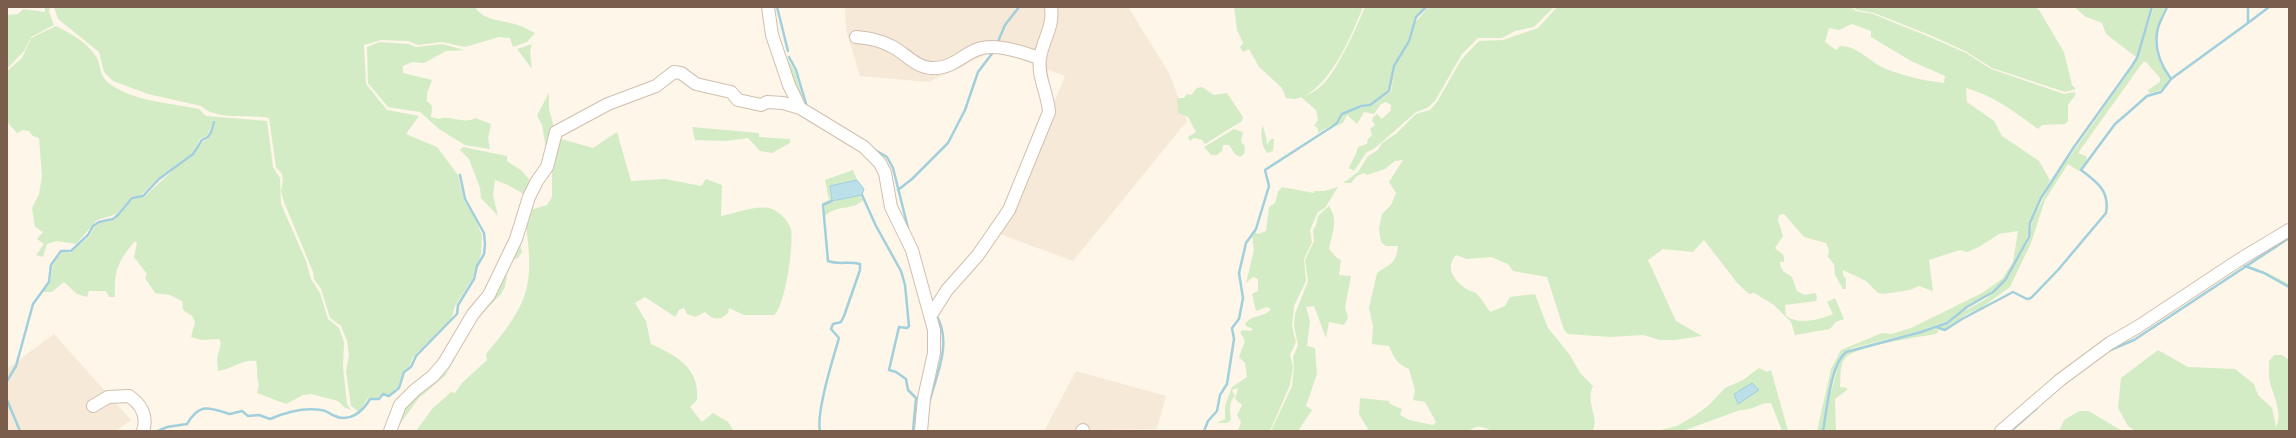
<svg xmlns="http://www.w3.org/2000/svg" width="2296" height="438" font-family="Raleway,sans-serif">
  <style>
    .residential { fill: #f6e9d7 }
    .green { fill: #d4ecc6; fill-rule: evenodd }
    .water { fill: #bce0e9; stroke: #a1cfdb }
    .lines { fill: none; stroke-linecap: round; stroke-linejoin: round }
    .stream { stroke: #a1cfdb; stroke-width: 2.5 }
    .minor-casing { stroke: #d1bfad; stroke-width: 14 }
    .minor { stroke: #fff; stroke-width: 12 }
  </style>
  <rect width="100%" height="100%" fill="#fdf6e9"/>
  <path class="residential" d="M 845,7 L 1128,7 L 1169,73 L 1187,121 L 1073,261 L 1000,234 L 1065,76 L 995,50 L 929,82 L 860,76 L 846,30 Z
    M 54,334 L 131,420 L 116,431 L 7,431 L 7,369 Z
    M 1076,371 L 1166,396 L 1157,429 L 1044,431 Z"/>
  <path class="green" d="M 45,7 L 50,7 L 49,12 L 54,25 L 31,37 L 24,51 L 7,69 L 7,15 L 18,14 L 23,9 L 45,12 Z
    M 54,7 L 475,7 C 484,22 506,20 521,26 C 526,28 530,31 535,33 L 527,42 L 513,47 L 510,38 L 499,37 L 465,47 L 442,42 L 418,45 L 408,41 L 381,40 L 364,45 L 366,84 L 387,110 L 419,116 L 406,134 L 437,147 L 458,175 L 464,201 L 475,218 L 482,235 L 481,254 L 472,279 L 455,306 L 451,320 L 413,357 L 409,367 L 403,371 L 398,387 L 389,395 L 383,393 L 377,398 L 368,398 L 359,412 L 351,406 L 346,371 L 349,355 L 347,341 L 341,326 L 330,318 L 321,289 L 314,279 L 313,272 L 284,202 L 281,191 L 283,181 L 282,174 L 276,167 L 269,118 C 248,114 218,121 201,106 L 148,94 L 113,81 L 104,72 L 99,52 L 58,19 Z
    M 1234,7 L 1363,7 C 1351,36 1329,92 1295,99 C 1292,99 1289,98 1286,98 L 1282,88 L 1259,67 L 1249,49 L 1243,52 L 1240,47 L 1243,43 L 1237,30 Z
    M 1365,7 L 1425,7 L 1415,17 L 1408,40 L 1393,66 L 1389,91 L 1370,104 L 1359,105 L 1342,113 L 1337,122 L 1318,133 L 1318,128 L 1314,126 L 1318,120 L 1316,110 L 1301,97 C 1309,94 1316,91 1322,85 C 1337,72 1357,26 1365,7 Z
    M 1428,7 L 1554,7 L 1534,27 L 1515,31 L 1502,38 L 1478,38 L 1462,54 L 1435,101 L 1427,108 L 1416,112 L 1375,148 L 1366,153 L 1354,171 L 1349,168 C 1352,161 1357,153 1358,147 L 1367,144 L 1368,139 L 1372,135 L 1370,129 L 1375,125 L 1372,121 L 1373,117 L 1377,114 L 1382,119 L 1391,110 L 1391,105 L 1386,102 L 1381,104 L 1374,114 L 1364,112 L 1357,124 L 1347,115 L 1343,123 L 1330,129 L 1338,124 L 1343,115 L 1354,109 L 1370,106 L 1391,92 L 1395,67 L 1410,41 L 1415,23 Z
    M 1557,7 L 1851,7 L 1856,11 L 1873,14 L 1932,38 L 1966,53 L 1991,69 L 2064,94 L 2074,92 L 2076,94 L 2068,105 L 2068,121 L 2065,124 L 2042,125 L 2038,129 C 2016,113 1993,95 1966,88 L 1967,102 L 1994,121 L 2002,136 L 2039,161 L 2050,180 L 2033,213 L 2026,240 L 2016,260 L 2006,278 L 1988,294 L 1964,308 L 1947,321 L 1920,331 L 1852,348 L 1842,354 L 1836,366 L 1827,401 L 1822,431 L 1817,431 L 1831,369 L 1841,350 L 1882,333 L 1891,334 L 1911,328 L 1982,293 L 2002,279 L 2013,262 L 2018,231 L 1999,234 L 1979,247 L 1967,252 L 1960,250 L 1929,260 L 1933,291 L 1919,286 L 1910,290 L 1883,294 L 1878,293 L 1866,281 L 1843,270 L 1843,275 L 1846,279 L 1846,289 L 1843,289 L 1835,275 L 1834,264 L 1828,257 L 1829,250 L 1826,243 L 1804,237 L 1784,214 L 1779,215 L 1778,220 L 1783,236 L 1775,248 C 1780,254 1785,252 1784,262 L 1780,262 C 1780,272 1786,272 1792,277 L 1797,291 L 1805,295 L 1815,293 L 1817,296 L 1816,301 L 1785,305 L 1786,316 C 1799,325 1819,320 1833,314 L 1827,302 L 1835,298 L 1844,319 L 1836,322 L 1830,329 L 1795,335 L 1791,322 L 1774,305 L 1754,293 L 1749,294 L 1738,284 L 1704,240 L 1693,252 L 1663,249 L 1648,260 L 1676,321 L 1702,336 L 1674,340 L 1660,340 L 1643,335 L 1610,337 L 1568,334 L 1564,330 L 1547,277 L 1513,271 L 1508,264 L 1491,257 L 1467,259 L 1456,255 C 1445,267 1453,280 1465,288 C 1469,291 1474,291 1477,294 C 1482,299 1486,307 1490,312 L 1505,306 L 1510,297 L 1535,294 L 1548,328 L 1570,355 L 1580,373 L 1593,386 C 1585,404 1599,413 1593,431 L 1492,431 C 1483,427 1477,424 1469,431 L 1365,431 L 1368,429 L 1359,414 L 1360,398 L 1389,401 L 1390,404 L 1402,409 L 1400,415 L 1409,420 L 1433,425 L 1436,422 L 1425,402 L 1413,400 L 1415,390 L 1409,369 C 1397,364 1394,358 1389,346 L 1372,344 L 1373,326 L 1369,308 L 1377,273 C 1390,263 1396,265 1398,246 L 1386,246 L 1381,242 L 1379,229 L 1382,214 L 1391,205 L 1396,193 L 1389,182 L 1403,160 L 1395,161 L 1385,169 L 1367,175 L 1364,173 L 1357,176 L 1351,183 L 1343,183 L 1358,172 L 1368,156 L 1378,150 L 1382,143 L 1397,133 L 1416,114 L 1430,110 L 1437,102 L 1461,60 L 1477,43 L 1480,41 L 1503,40 L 1538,28 ZM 1852,24 L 1871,31 L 1871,37 L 1911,61 L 1945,76 L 1944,83 C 1925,81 1904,76 1886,69 C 1869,62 1859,46 1840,46 L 1836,50 L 1825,42 L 1829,28 L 1839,30 Z
    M 1853,7 L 2035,7 L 2039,10 L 2064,52 L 2072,85 L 2076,89 L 2065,92 L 1992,68 L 1965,51 L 1932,36 L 1874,13 L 1857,10 Z
    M 2074,7 L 2151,7 L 2136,57 L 2106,34 L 2102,23 L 2086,17 Z
    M 2154,7 L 2165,7 C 2153,36 2151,52 2169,78 C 2166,88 2159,92 2149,93 L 2148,90 L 2160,82 L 2160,78 L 2146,62 L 2143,62 L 2078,153 L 2086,156 L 2087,161 L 2079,171 L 2068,164 L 2045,200 L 2031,243 L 2010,287 L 1981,308 L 1967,314 L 1945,329 L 1938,327 L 1948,324 L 1961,313 L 1986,299 L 2008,278 L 2028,242 L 2033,219 L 2052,182 L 2135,64 Z
    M 56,26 C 70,33 85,41 95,55 C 103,65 96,75 113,86 C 137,102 172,103 199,109 L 206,116 L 267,121 L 273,167 L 280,178 L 281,204 L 306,261 L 311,279 L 320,293 L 328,319 L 339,328 L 344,342 L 343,367 L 347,404 L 351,410 L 344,407 L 338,401 L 311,394 L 303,395 L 286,404 L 257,393 L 259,385 C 256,377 258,369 256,361 C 243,359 232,369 218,371 L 217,358 L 221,343 L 219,339 L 201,340 L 191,337 L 195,322 L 192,316 L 183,310 L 182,301 L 170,295 L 155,293 L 145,278 L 147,274 L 134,257 L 137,242 L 134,242 C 117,263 114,271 115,297 L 109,297 L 106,291 L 89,291 L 87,297 L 77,294 L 64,282 L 52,292 L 43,292 L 50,283 L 53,265 L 62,252 L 71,253 L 89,237 L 95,226 L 100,223 L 115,220 L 133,199 L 144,197 L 183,161 L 190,158 L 204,141 L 210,137 L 215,122 L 214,119 L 207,136 L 200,139 L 192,153 L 159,178 L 139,197 L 132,196 L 117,214 L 97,220 L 76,244 L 57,241 L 47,244 L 43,257 L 36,255 L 44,244 L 37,239 L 43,232 L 35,227 L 32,208 L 39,194 L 42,176 L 39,138 L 33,136 L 29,131 L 23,130 L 17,133 L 7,122 L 7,71 L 22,58 L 31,38 Z
    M 379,42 L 409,44 L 416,47 L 442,44 L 464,50 L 446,51 L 424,63 L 412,62 L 403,66 L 403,73 L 432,80 L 427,93 L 427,101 L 432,106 L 431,117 L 439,119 C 450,114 463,125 475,118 L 491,124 L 488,138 L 490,149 L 465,145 L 439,129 L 420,112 L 388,107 L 368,83 L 367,47 Z
    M 532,44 L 530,51 L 532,69 L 517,49 Z
    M 786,56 L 795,72 L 806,109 L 782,58 Z
    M 1202,87 L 1214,95 L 1227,93 L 1243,117 L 1242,121 L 1205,144 L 1202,140 L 1194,138 L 1190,141 L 1188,137 L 1196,132 L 1188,117 L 1178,113 L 1177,98 L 1184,98 L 1187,94 L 1191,95 L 1197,88 Z
    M 549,93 L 549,109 L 555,131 L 546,149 L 542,125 L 537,115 Z
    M 1263,125 C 1264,132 1267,137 1267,145 L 1271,139 L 1274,139 L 1273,151 L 1267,153 C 1261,145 1260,134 1263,125 Z
    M 692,127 L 759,133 L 759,137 L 790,139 L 790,143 L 772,153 L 760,151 L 748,138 L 727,141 L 695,140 Z
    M 1234,129 L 1243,132 L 1241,141 L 1245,147 L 1244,154 L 1240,157 L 1235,154 L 1229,145 L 1223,145 L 1222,151 L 1217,155 L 1211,155 L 1204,147 Z
    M 617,132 L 631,181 L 665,179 L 701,186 L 706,179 L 722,185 L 721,216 C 737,213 758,204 772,209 C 779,211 789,222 791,229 C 794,244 785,307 774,315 L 744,315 L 729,308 L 728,313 C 720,321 712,320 705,312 L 695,317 L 687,314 L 684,308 L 679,310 L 675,317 L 645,297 L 635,303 L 646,321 L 651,344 C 677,356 700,368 697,400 L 690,407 L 702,422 L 713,413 L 728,422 L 734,431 L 416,431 L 432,409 L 451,392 L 455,393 L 462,383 L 487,360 L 486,354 C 526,306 535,289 526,226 L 519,241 L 522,252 L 518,258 L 513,260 L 508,269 L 505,287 L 501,294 L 476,320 L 445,376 L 419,398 L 395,431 L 402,409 L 440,372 L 530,210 L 547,205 L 552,197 L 552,163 L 558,138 L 593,148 Z
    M 463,147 L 507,156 L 507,161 L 522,171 L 532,183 L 527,196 L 508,185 L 495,180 L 493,195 L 498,216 L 481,198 L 480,188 L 469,159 L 460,150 Z
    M 853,170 L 857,180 L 830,187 L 831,201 L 822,205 L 822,203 L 829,200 L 825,180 Z
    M 1282,187 L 1314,193 L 1314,191 L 1324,191 L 1338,187 L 1325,208 L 1318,212 L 1310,230 L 1312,242 L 1304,259 L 1306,281 L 1294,306 L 1292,326 L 1296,342 L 1290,355 L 1293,367 L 1290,385 L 1270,431 L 1238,431 L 1241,422 L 1237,415 L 1242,405 L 1235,399 L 1238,388 L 1232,390 L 1235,396 C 1228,403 1230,411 1231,420 L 1227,423 L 1217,423 L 1225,419 L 1225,406 L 1232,387 L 1247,377 L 1245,363 L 1239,357 L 1245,341 L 1240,332 L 1243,330 L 1251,331 L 1253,329 L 1246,326 L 1245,324 C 1252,314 1264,318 1271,309 L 1267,307 L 1256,311 L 1252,294 L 1258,291 L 1258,279 L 1253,277 L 1246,283 L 1254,250 L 1252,235 L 1255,232 L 1258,234 L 1266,231 L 1269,207 L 1275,203 L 1278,192 Z
    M 859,195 L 863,200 C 853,211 837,204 825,216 L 825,206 L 840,199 Z
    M 1329,206 C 1339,221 1332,232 1329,249 L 1337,258 L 1341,260 L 1339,275 L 1351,276 L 1345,307 L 1348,318 L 1344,325 L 1329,322 L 1326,338 L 1314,306 L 1306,307 L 1310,321 L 1307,346 L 1315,348 L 1317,374 L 1306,406 L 1312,410 L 1298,431 L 1271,431 L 1292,386 L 1294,368 L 1293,357 L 1298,345 L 1294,326 L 1295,314 L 1308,281 L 1305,260 L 1314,241 L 1313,230 L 1316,225 L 1318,216 Z
    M 2246,265 L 2268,273 L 2289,284 L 2289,288 L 2264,274 L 2244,267 Z
    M 1935,329 L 1939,330 L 1936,334 C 1918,337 1858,346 1846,357 C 1839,364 1841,378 1840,387 L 1847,388 L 1847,390 L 1835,399 L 1836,431 L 1824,431 L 1828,402 L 1838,367 L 1845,354 L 1860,348 Z
    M 2158,350 L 2188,367 L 2235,369 L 2254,384 L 2258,395 L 2272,408 L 2276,427 C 2284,411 2271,393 2269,377 C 2269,372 2269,367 2269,361 L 2274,355 L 2282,355 L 2289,360 L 2289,431 L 2135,431 L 2128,426 L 2118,408 L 2121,378 Z
    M 1759,368 L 1767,372 L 1771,370 L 1788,431 L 1782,431 L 1771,403 C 1760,402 1752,411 1740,410 L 1683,431 L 1657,431 L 1677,426 L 1694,416 L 1708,406 L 1725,388 L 1743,380 Z
    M 2079,411 L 2089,411 L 2122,431 L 2059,431 L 2064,420 Z"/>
  <path class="water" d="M 857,180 L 864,189 L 862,195 L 832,201 L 830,186 Z
    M 1752,383 L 1759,390 L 1738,404 L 1734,394 Z"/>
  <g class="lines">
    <path class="stream" d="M 777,7 L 788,51
      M 2167,7 C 2164,14 2160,21 2158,28 C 2153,47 2160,64 2171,79
      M 2248,23 L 2269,7
      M 997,44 L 1005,25 L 1019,7
      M 789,57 L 796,70 L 807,107
      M 875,150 L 887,157 L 893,168 L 908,228
      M 898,190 L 912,179 L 948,143 L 965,110 L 978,72 L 994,51
      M 862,195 L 876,226 L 901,271 L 905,285 L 909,326 L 907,328 L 899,327 L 889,370 L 896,372 L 906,379 L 908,390 L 916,398 L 913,431
      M 2245,266 L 2264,273 L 2289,287
      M 1936,327 L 1945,330 L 1962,319 L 2013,292 L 2027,299 L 2031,298 L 2058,270 L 2106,213 C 2110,191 2097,182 2081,170 L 2115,124 L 2129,112 L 2147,96 L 2161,92 L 2171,79 L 2248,23 L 2248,7
      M 2108,351 L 2134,340 L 2289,238
      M 2056,376 L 2070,366
      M 7,381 L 16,366 L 33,304 L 49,282 L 51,265 L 61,251 L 71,251 L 88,235 L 93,226 L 99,222 L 113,219 L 118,215 L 132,198 L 143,196 L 159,179 L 193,154 L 202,140 L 208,137 L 211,132 L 214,122
      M 7,400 L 20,431
      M 929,403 C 936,376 953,342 936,315
      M 158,431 L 167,427 L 187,424 C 200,402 209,408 230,414 L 242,411 L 248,416 L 259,415 L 270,419 C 286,412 303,407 321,410 C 327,410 329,414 335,416 C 350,423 363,411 370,399 L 379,399 L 383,394 L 389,396 L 399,388 L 404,372 L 411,367 L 416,356 L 457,314 L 458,305 L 474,279 L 477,266 L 484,254 L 485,244 L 484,233 L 465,199 L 460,175
      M 820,431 C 816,412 833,359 839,338 L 831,329 L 833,324 L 841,322 L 844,316 L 860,270 L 860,264 C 849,261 838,265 828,261 L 823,205 L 832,201
      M 1204,431 L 1208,421 L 1217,411 L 1220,395 L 1227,384 L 1234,339 L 1232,328 L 1239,319 L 1243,298 L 1239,273 L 1246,243 L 1256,229 L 1269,186 L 1265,170 L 1330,128 L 1337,123 L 1342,114 L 1361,106 L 1370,105 L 1389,91 L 1394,66 L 1409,41 L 1416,17 L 1426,7
      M 1823,431 C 1827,410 1830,366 1846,352 L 1921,332 L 1947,323 L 1967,307 L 1993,292 L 2006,279 L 2029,237 L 2030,223 L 2041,198 L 2074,147 L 2132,66 L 2137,58 L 2152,7
      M 2011,431 L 2037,408"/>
    <g class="minor-casing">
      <path id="minor" d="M 768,7 L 772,35 L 789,85 L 800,108 L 864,147 L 880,163 L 885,173 L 891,207 L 912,250 L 934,330 L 934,353 L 924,398 L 921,431
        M 856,37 C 869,38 880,40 891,46 C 904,52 916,68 932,68 C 955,69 965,51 982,48 C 1001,44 1023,53 1040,58
        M 931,315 L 947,290 L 978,255 L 1009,210 L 1049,112 C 1048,94 1037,76 1040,58 C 1043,39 1054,27 1051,7
        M 93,406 L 108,397 L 129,396 C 141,404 148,416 143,431
        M 390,431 L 400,405 L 415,390 L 433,376 L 444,363 L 473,314 L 489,295 L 516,239 L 529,197 L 537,181 L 547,167 L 556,132 L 608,104 L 656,86 L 674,72 L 681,73 L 696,84 L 731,92 L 738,100 L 761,105 L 767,102 L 783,103 L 800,108
        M 1082,431 L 1083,430
        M 2001,431 L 2060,380 L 2110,343 L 2139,326 L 2239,260 L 2289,230"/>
    </g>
    <use href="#minor" class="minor"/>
  </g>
  <rect width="2296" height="438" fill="none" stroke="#7a5e4b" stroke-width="16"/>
</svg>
